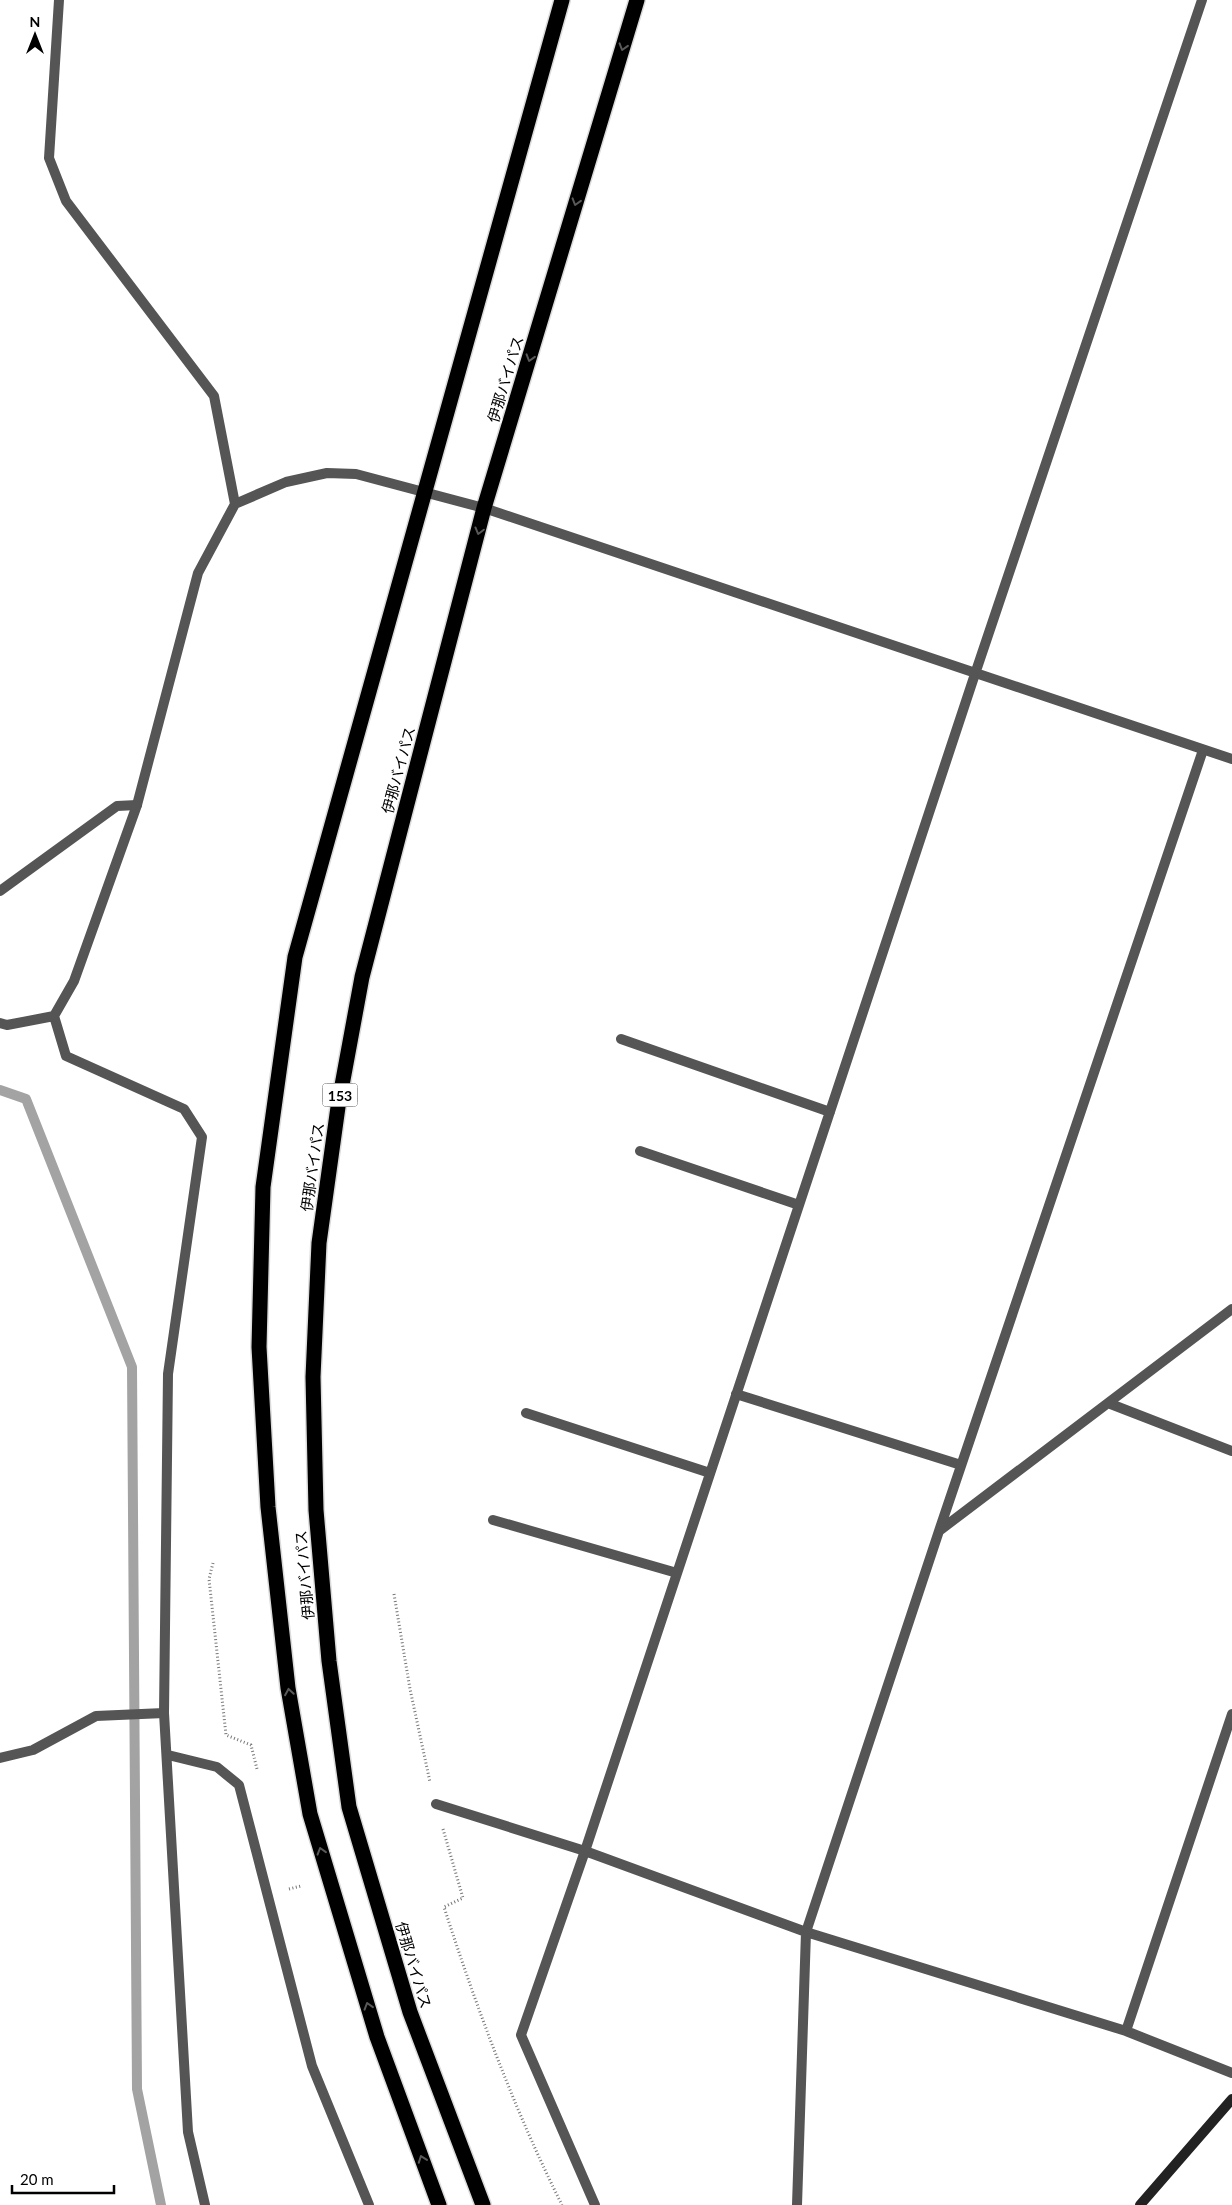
<svg xmlns="http://www.w3.org/2000/svg" width="1232" height="2205" font-family="Lato,'Noto Sans JP',sans-serif">
  <style>
    .lines { fill: none; stroke-linecap: round; stroke-linejoin: round }
    .stream { stroke: #a3a3a3; stroke-width: 10 }
    .highway-casing { stroke: #dbdbdb; stroke-width: 18 }
    .path { stroke: #777; stroke-width: 3; stroke-dasharray: 1 2.5; stroke-linecap: butt }
    .lane { stroke: #555; stroke-width: 10 }
    .street { stroke: #555; stroke-width: 10 }
    .secondary { stroke: #222; stroke-width: 10 }
    .highway { stroke: #000; stroke-width: 15 }
    .oneway { stroke: #595959 }
    .labels { text-anchor: middle; dominant-baseline: central; stroke-width: 4; stroke-linejoin: round; paint-order: stroke }
    .shield { fill: #fff; stroke: #4c4c4c; stroke-width: 1 }
    .shield-label { font-size: 14px; font-weight: bold; fill: #000 }
    .street-label { font-size: 15px; fill: #000; stroke: #fff }
  </style>
  <rect width="100%" height="100%" fill="#fff"/>
  <g class="lines">
    <path class="stream" d="M 0,1090 L 26,1099 L 132,1367 L 137,2089 L 161,2205"/>
    <g class="highway-casing">
      <path id="highway" d="M 439,2205 L 377,2037 L 310,1814 L 288,1688 L 268,1507 L 259,1347 L 263,1187 L 295,957 L 562,0
        M 483,2205 L 410,2012 L 349,1807 L 329,1661 L 316,1510 L 313,1377 L 319,1243 L 338,1107 L 362,977 L 484,508 L 637,0"/>
    </g>
    <path class="path" d="M 213,1563 L 209,1579 L 226,1735 L 251,1745 L 257,1769
      M 394,1594 L 410,1689 L 430,1782
      M 443,1829 L 463,1898 L 444,1907 C 477,2009 514,2109 562,2205
      M 289,1889 L 301,1886"/>
    <path class="lane" d="M 0,891 L 117,806 L 137,805
      M 436,1804 L 585,1851"/>
    <path class="street" d="M 59,0 L 49,158 L 66,201 L 214,396 L 235,504
      M 0,1023 L 7,1025 L 54,1016
      M 621,1039 L 830,1112
      M 640,1151 L 799,1205
      M 736,1394 L 961,1465
      M 1108,1403 L 1232,1451
      M 526,1413 L 710,1473
      M 493,1520 L 677,1573
      M 939,1531 L 1232,1309
      M 168,1755 L 217,1767 L 239,1785 L 312,2066 L 369,2205
      M 0,1758 L 33,1750 L 96,1716 L 164,1713
      M 585,1851 L 806,1932 L 1126,2031 L 1232,2073
      M 1126,2031 L 1232,1714
      M 205,2205 L 188,2132 L 164,1713 L 168,1374 L 202,1137 L 184,1109 L 66,1056 L 54,1016 L 74,981 L 137,805 L 198,573 L 235,504 L 286,482 L 327,473 L 356,474 L 484,508 L 1232,759
      M 595,2205 L 521,2035 L 585,1851 L 975,674 L 1202,0
      M 797,2205 L 806,1932 L 939,1531 L 1203,750"/>
    <path class="secondary" d="M 1140,2205 L 1232,2099"/>
    <use href="#highway" class="highway"/>
  </g>
  <defs><path id="oneway-chevron" d="M-2-3.5L2.5 0L-2 3.5" fill="none" stroke-width="1.6" stroke-linecap="round" stroke-linejoin="round" transform="scale(1.25)"/></defs>
  <g class="oneway">
    <use href="#oneway-chevron" transform="translate(623 47) rotate(107)"/>
    <use href="#oneway-chevron" transform="translate(576 202) rotate(107)"/>
    <use href="#oneway-chevron" transform="translate(530 358) rotate(107)"/>
    <use href="#oneway-chevron" transform="translate(479 531) rotate(105)"/>
    <use href="#oneway-chevron" transform="translate(289 1692) rotate(-99)"/>
    <use href="#oneway-chevron" transform="translate(321 1851) rotate(-107)"/>
    <use href="#oneway-chevron" transform="translate(368 2006) rotate(-107)"/>
    <use href="#oneway-chevron" transform="translate(422 2159) rotate(-110)"/>
  </g>
  <g class="labels">
    <rect class="shield" x="322.5" y="1083.5" width="35" height="23" rx="4"/>
    <g class="shield-label">
      <text x="340" y="1095">153</text>
    </g>
    <g class="street-label">
      <text transform="translate(505 379) rotate(-73)">伊那バイパス</text>
      <text transform="translate(398 770) rotate(-75)">伊那バイパス</text>
      <text transform="translate(312 1167) rotate(-82)">伊那バイパス</text>
      <text transform="translate(304 1575) rotate(-95)">伊那バイパス</text>
      <text transform="translate(414 1965) rotate(73)">伊那バイパス</text>
    </g>
  </g>
  <g transform="translate(35 35)" stroke="#ffffff" stroke-width="4" paint-order="stroke">
  <path d="M0-4L9 19L0 12L-9 19Z" fill="#000000"/>
  <text y="-8" font-size="14" font-weight="bold" text-anchor="middle" fill="#000000">N</text>
  </g>
  <path d="M12 2185v8h102v-8" fill="none" stroke="#000000" stroke-width="2.5"/>
  <text x="20" y="2185" font-size="15" fill="#000000" stroke="#ffffff" stroke-width="4" paint-order="stroke">20 m</text>
</svg>
